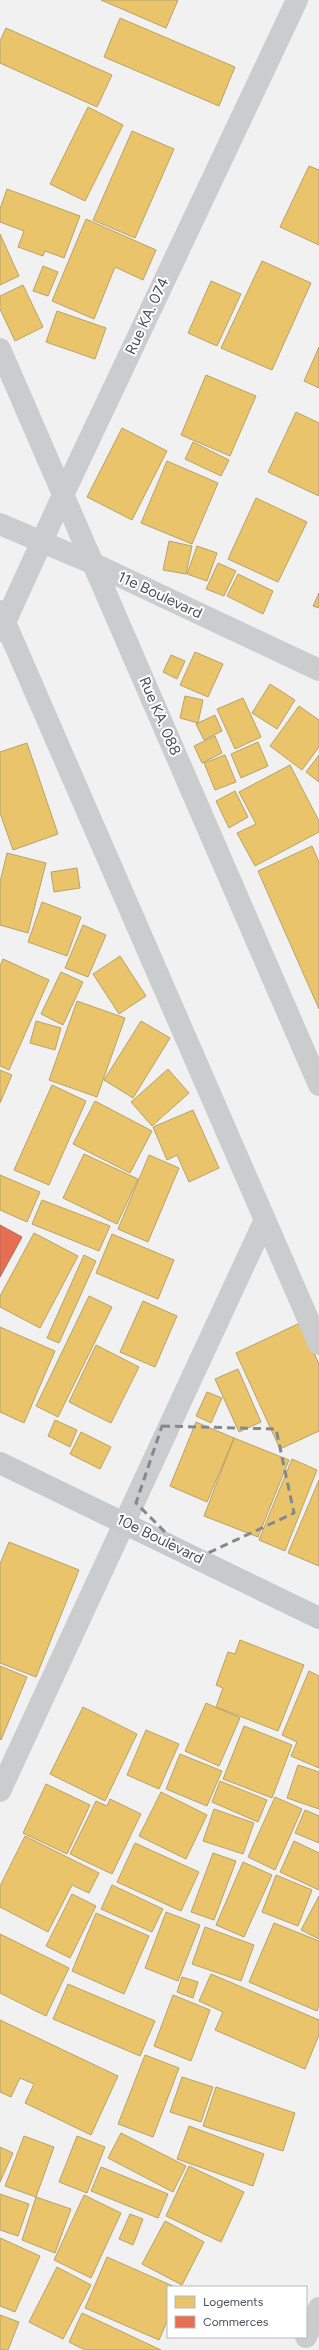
<svg xmlns="http://www.w3.org/2000/svg" width="319" height="2350" font-family="Figtree,sans-serif">
  <style>
    .homes { fill: #e9c46a; stroke: #b9a266 }
    .shops { fill: #e76f51; stroke: #b86654 }
    .lines { fill: none; stroke-linecap: round; stroke-linejoin: round }
    .minor { stroke: #cbccce; stroke-width: 22 }
    .major { stroke: #c7cacd; stroke-width: 22 }
    .marked { fill: none; stroke: #848990; stroke-width: 3; stroke-dasharray: 8 5; stroke-linejoin: round }
    .labels { text-anchor: middle; dominant-baseline: central; stroke-width: 4; stroke-linejoin: round; paint-order: stroke }
    .street-label { font-size: 15px; fill: #49515c; stroke: #fff }
  </style>
  <rect width="100%" height="100%" fill="#f1f1f1"/>
  <path class="homes" d="M 101,0 L 178,0 L 166,28 Z
    M 120,18 L 235,67 L 219,106 L 104,57 Z
    M 6,28 L 112,75 L 97,107 L 0,63 L 0,41 Z
    M 88,107 L 123,125 L 85,201 L 50,184 Z
    M 132,131 L 174,149 L 135,238 L 93,220 Z
    M 309,166 L 319,170 L 319,245 L 280,227 Z
    M 7,189 L 80,216 L 64,258 L 45,251 L 43,256 L 18,247 L 24,231 L 0,222 L 0,209 Z
    M 86,219 L 156,250 L 143,280 L 115,267 L 94,319 L 52,301 Z
    M 0,234 L 19,276 L 0,285 Z
    M 262,261 L 311,283 L 272,370 L 221,348 Z
    M 43,266 L 58,272 L 48,296 L 33,291 Z
    M 211,281 L 241,294 L 217,346 L 188,333 Z
    M 23,285 L 43,327 L 15,341 L 0,309 L 0,296 Z
    M 57,311 L 106,328 L 95,359 L 46,342 Z
    M 319,347 L 319,388 L 304,381 Z
    M 206,375 L 256,396 L 230,456 L 181,435 Z
    M 296,412 L 319,423 L 319,496 L 268,472 Z
    M 122,428 L 167,451 L 132,520 L 87,497 Z
    M 193,442 L 229,460 L 221,476 L 185,459 Z
    M 167,461 L 218,483 L 192,544 L 141,523 Z
    M 256,498 L 307,522 L 278,582 L 228,559 Z
    M 169,541 L 192,546 L 186,574 L 163,570 Z
    M 197,546 L 217,553 L 207,581 L 187,574 Z
    M 218,563 L 236,571 L 224,596 L 206,589 Z
    M 238,574 L 273,591 L 263,614 L 227,596 Z
    M 319,593 L 319,608 L 313,606 Z
    M 195,652 L 223,664 L 208,697 L 180,685 Z
    M 171,655 L 185,661 L 177,679 L 163,672 Z
    M 270,684 L 295,700 L 277,729 L 252,713 Z
    M 185,696 L 203,700 L 198,723 L 180,718 Z
    M 243,698 L 261,737 L 235,749 L 217,709 Z
    M 299,706 L 319,720 L 319,747 L 302,770 L 270,746 Z
    M 215,715 L 222,731 L 204,740 L 196,724 Z
    M 215,736 L 222,753 L 202,763 L 194,746 Z
    M 258,742 L 268,766 L 241,778 L 231,754 Z
    M 27,743 L 58,834 L 13,850 L 0,813 L 0,752 Z
    M 225,755 L 236,782 L 215,790 L 204,763 Z
    M 319,755 L 319,782 L 306,772 Z
    M 290,765 L 319,821 L 319,832 L 255,866 L 237,833 L 256,824 L 239,792 Z
    M 235,791 L 248,817 L 229,828 L 216,801 Z
    M 312,846 L 319,862 L 319,1009 L 258,871 Z
    M 7,853 L 46,863 L 28,933 L 0,925 L 0,882 Z
    M 77,868 L 80,888 L 54,892 L 51,872 Z
    M 42,902 L 81,917 L 67,956 L 28,942 Z
    M 83,925 L 106,935 L 88,977 L 65,968 Z
    M 120,956 L 146,996 L 119,1014 L 93,974 Z
    M 3,959 L 49,980 L 9,1070 L 0,1066 L 0,966 Z
    M 61,972 L 83,982 L 63,1025 L 41,1014 Z
    M 77,1001 L 125,1018 L 97,1097 L 49,1080 Z
    M 36,1021 L 61,1028 L 55,1050 L 30,1043 Z
    M 141,1021 L 170,1038 L 133,1098 L 104,1080 Z
    M 168,1069 L 189,1093 L 152,1126 L 131,1102 Z
    M 0,1070 L 12,1075 L 0,1103 Z
    M 52,1085 L 86,1101 L 49,1185 L 14,1170 Z
    M 95,1101 L 152,1131 L 130,1173 L 73,1144 Z
    M 193,1110 L 219,1168 L 189,1182 L 177,1155 L 167,1160 L 153,1127 Z
    M 84,1154 L 138,1179 L 117,1224 L 63,1198 Z
    M 149,1155 L 179,1168 L 148,1242 L 118,1229 Z
    M 0,1175 L 40,1192 L 27,1222 L 0,1210 Z
    M 42,1200 L 110,1226 L 99,1251 L 32,1224 Z
    M 34,1233 L 78,1256 L 40,1328 L 0,1307 L 0,1296 Z
    M 112,1234 L 174,1260 L 158,1299 L 96,1273 Z
    M 84,1255 L 96,1261 L 59,1343 L 47,1338 Z
    M 89,1296 L 112,1307 L 58,1417 L 36,1406 Z
    M 143,1301 L 177,1316 L 155,1367 L 120,1352 Z
    M 300,1323 L 319,1364 L 319,1431 L 280,1449 L 236,1353 Z
    M 0,1327 L 55,1351 L 24,1423 L 0,1412 Z
    M 96,1345 L 139,1367 L 111,1423 L 69,1402 Z
    M 238,1369 L 261,1422 L 239,1432 L 215,1379 Z
    M 207,1392 L 222,1398 L 211,1423 L 196,1416 Z
    M 55,1420 L 77,1430 L 70,1447 L 48,1436 Z
    M 196,1422 L 234,1438 L 207,1502 L 170,1486 Z
    M 81,1432 L 111,1447 L 100,1469 L 70,1454 Z
    M 234,1438 L 289,1460 L 258,1537 L 204,1516 Z
    M 292,1459 L 317,1470 L 285,1551 L 259,1540 Z
    M 319,1480 L 319,1566 L 288,1553 Z
    M 9,1542 L 79,1570 L 36,1677 L 0,1663 L 0,1564 Z
    M 240,1640 L 304,1665 L 278,1731 L 216,1707 L 223,1688 L 216,1685 L 228,1652 L 235,1654 Z
    M 0,1666 L 27,1677 L 1,1740 L 0,1739 Z
    M 309,1671 L 319,1676 L 319,1768 L 291,1756 L 297,1742 L 282,1735 Z
    M 206,1703 L 240,1718 L 219,1766 L 185,1751 Z
    M 83,1707 L 137,1734 L 105,1801 L 50,1774 Z
    M 244,1726 L 292,1745 L 272,1798 L 223,1779 Z
    M 146,1730 L 179,1744 L 159,1789 L 127,1775 Z
    M 180,1754 L 222,1771 L 207,1806 L 166,1789 Z
    M 298,1765 L 319,1772 L 319,1809 L 287,1798 Z
    M 220,1781 L 267,1800 L 258,1822 L 212,1802 Z
    M 46,1784 L 90,1805 L 67,1854 L 23,1833 Z
    M 161,1792 L 207,1815 L 186,1859 L 139,1836 Z
    M 275,1797 L 302,1809 L 275,1870 L 248,1857 Z
    M 110,1799 L 141,1814 L 112,1874 L 70,1854 L 96,1801 L 107,1806 Z
    M 214,1809 L 254,1823 L 243,1854 L 203,1841 Z
    M 305,1810 L 319,1816 L 319,1843 L 295,1833 Z
    M 25,1836 L 99,1873 L 89,1893 L 72,1885 L 48,1932 L 0,1907 L 0,1886 Z
    M 294,1841 L 319,1853 L 319,1890 L 280,1872 Z
    M 135,1843 L 199,1872 L 181,1911 L 117,1882 Z
    M 213,1853 L 236,1861 L 214,1920 L 191,1912 Z
    M 243,1862 L 272,1875 L 244,1937 L 216,1925 Z
    M 276,1875 L 312,1890 L 298,1926 L 262,1912 Z
    M 112,1885 L 163,1909 L 152,1932 L 101,1909 Z
    M 72,1894 L 96,1906 L 70,1958 L 46,1946 Z
    M 319,1896 L 319,1939 L 301,1930 Z
    M 166,1912 L 200,1925 L 178,1981 L 145,1968 Z
    M 96,1913 L 149,1936 L 124,1994 L 72,1971 Z
    M 274,1923 L 319,1941 L 319,2005 L 317,2011 L 249,1982 Z
    M 205,1927 L 254,1945 L 241,1981 L 192,1964 Z
    M 0,1934 L 69,1968 L 46,2016 L 0,1993 Z
    M 211,1974 L 319,2020 L 319,2035 L 305,2069 L 215,2030 L 223,2012 L 199,2001 Z
    M 182,1977 L 198,1982 L 193,1998 L 177,1992 Z
    M 68,1984 L 155,2021 L 140,2056 L 53,2019 Z
    M 173,1995 L 210,2010 L 191,2061 L 154,2046 Z
    M 0,2020 L 118,2076 L 91,2135 L 25,2103 L 34,2084 L 20,2078 L 11,2097 L 0,2092 Z
    M 145,2055 L 179,2068 L 153,2137 L 118,2124 Z
    M 182,2077 L 213,2087 L 201,2122 L 170,2112 Z
    M 216,2087 L 295,2113 L 283,2151 L 203,2126 Z
    M 189,2126 L 264,2154 L 253,2186 L 177,2159 Z
    M 121,2133 L 186,2166 L 173,2192 L 108,2158 Z
    M 24,2136 L 54,2147 L 36,2197 L 5,2186 Z
    M 77,2136 L 105,2147 L 87,2193 L 59,2182 Z
    M 0,2147 L 13,2153 L 0,2182 Z
    M 189,2166 L 244,2192 L 221,2242 L 166,2216 Z
    M 101,2167 L 168,2194 L 158,2218 L 91,2191 Z
    M 0,2194 L 29,2204 L 18,2236 L 0,2230 Z
    M 84,2195 L 121,2213 L 91,2278 L 54,2260 Z
    M 36,2197 L 71,2209 L 55,2253 L 22,2240 Z
    M 130,2214 L 143,2219 L 133,2245 L 119,2239 Z
    M 165,2221 L 204,2242 L 182,2285 L 142,2264 Z
    M 0,2238 L 40,2256 L 15,2312 L 0,2306 Z
    M 107,2257 L 175,2287 L 168,2287 L 168,2319 L 159,2340 L 85,2308 Z
    M 57,2267 L 91,2285 L 63,2339 L 29,2322 Z
    M 82,2313 L 161,2350 L 85,2350 L 69,2342 Z
    M 0,2315 L 19,2322 L 8,2350 L 0,2350 Z"/>
  <path class="shops" d="M 0,1225 L 22,1237 L 0,1277 Z"/>
  <g class="lines">
    <path class="minor" d="M 0,349 L 319,1085
      M 0,524 L 94,564 L 319,670
      M 0,611 L 319,1344
      M 1,631 L 63,495 L 297,0
      M 0,1791 L 264,1222
      M 306,2337 L 319,2308"/>
    <path class="major" d="M 0,1463 L 319,1618"/>
  </g>
  <path class="marked" d="M 162,1426 L 276,1429 L 294,1513 L 193,1560 L 136,1503 Z"/>
  <g class="labels">
    <g class="street-label">
      <text transform="translate(147 316) rotate(-65)">Rue KA. 074</text>
      <text transform="translate(160 595) rotate(25)">11e Boulevard</text>
      <text transform="translate(160 716) rotate(67)">Rue KA. 088</text>
      <text transform="translate(160 1539) rotate(26)">10e Boulevard</text>
    </g>
  </g>
  <rect x="167" y="2286" width="140" height="52" fill="#ffffff" stroke="#b6b9be"/>
  <rect x="175" y="2296" width="20" height="12" fill="#e9c46a" stroke="#b6b9be"/>
  <text x="203" y="2306" font-size="12" fill="#49515c">Logements</text>
  <rect x="175" y="2316" width="20" height="12" fill="#e76f51" stroke="#b6b9be"/>
  <text x="203" y="2326" font-size="12" fill="#49515c">Commerces</text>
</svg>
